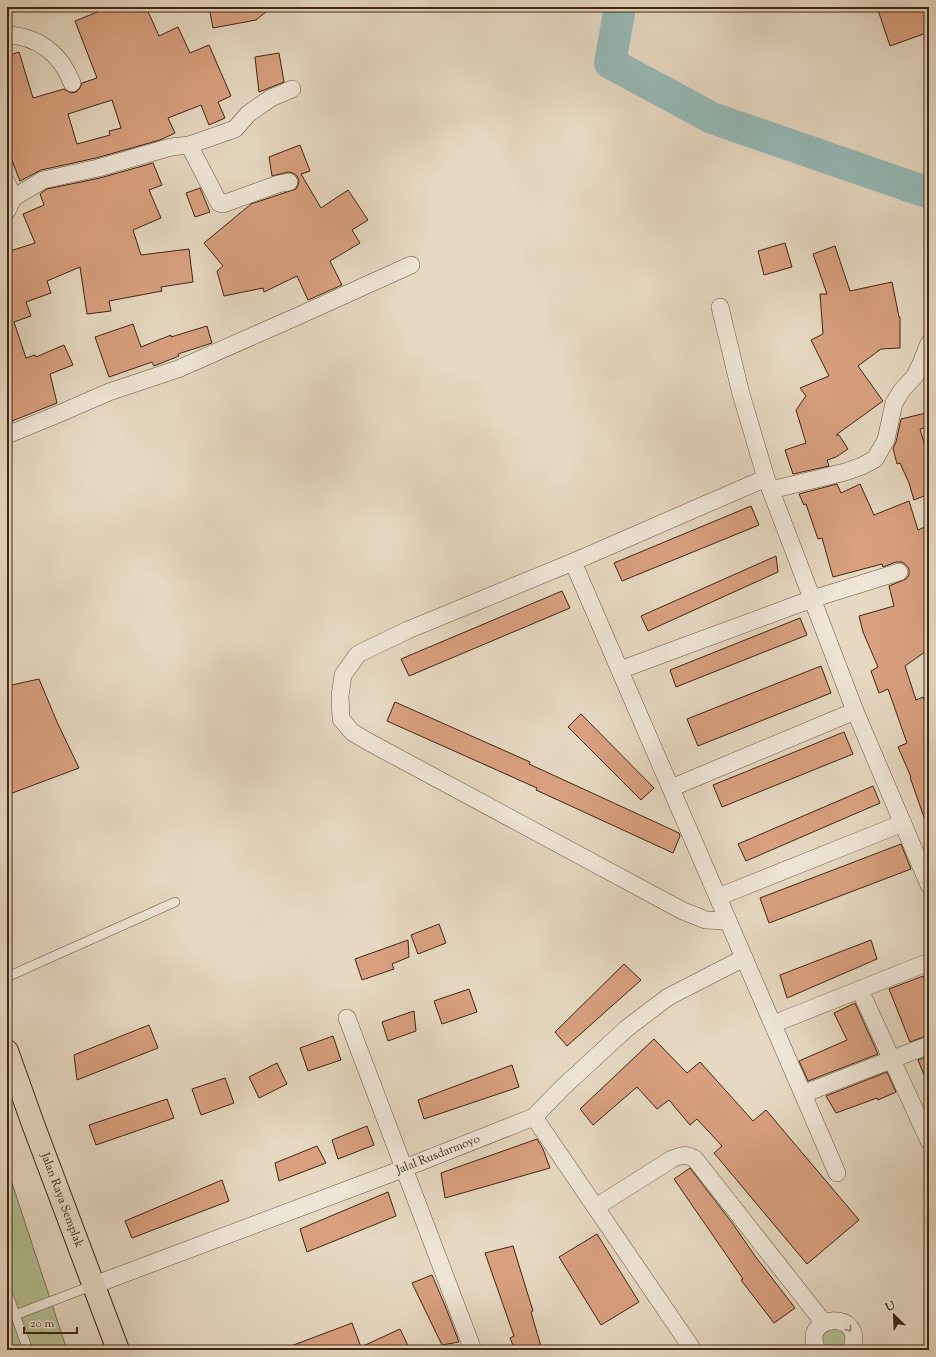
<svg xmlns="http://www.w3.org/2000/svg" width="936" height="1357" font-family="'Sorts Mill Goudy',serif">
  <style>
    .green { fill: #b3bf94; stroke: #7a7252 }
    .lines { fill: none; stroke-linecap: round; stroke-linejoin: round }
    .river { stroke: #96b9b6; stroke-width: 32 }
    .building { fill: #d8a07f; stroke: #422611; fill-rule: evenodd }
    .service-casing { stroke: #6b523d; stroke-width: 10 }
    .minor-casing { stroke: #6b523d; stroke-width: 18 }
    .primary-casing { stroke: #422611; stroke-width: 24 }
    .service { stroke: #efe6d7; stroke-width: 9 }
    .minor { stroke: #efe6d7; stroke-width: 17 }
    .primary { stroke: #e6d8c1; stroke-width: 22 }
    .oneway { stroke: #988674 }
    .labels { text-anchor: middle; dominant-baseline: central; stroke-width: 3.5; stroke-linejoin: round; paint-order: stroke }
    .street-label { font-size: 12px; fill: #422611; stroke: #efe6d7 }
  </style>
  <rect width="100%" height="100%" fill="#e6d8c1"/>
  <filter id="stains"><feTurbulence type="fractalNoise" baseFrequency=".005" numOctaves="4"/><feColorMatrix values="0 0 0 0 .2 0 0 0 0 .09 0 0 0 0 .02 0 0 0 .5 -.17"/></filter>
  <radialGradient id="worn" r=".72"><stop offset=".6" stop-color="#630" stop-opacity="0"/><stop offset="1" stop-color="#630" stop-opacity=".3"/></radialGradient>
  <path class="green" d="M 7,1168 L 67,1350 L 7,1350 Z
    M 828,1327 L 848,1331 L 844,1350 L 827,1350 C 819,1340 822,1336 828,1327 Z"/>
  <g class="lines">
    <path class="river" d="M 620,7 L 610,63 L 712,118 L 929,193"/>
  </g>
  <path class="building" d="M 110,7 L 146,7 L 159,36 L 178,27 L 190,53 L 209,45 L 231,96 L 218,102 L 225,118 L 209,125 L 201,105 L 168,118 L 175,133 L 160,140 L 96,158 L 41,170 L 20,181 L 7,148 L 7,56 L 19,52 L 33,98 L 64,89 L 71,93 L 76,92 L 80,88 L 82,83 L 97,78 L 75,21 ZM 112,100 L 121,128 L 109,131 L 110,135 L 77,144 L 68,114 Z
    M 209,7 L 272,7 L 256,20 L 213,28 Z
    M 877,7 L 929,7 L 929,32 L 890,46 Z
    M 279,53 L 284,82 L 259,92 L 255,57 Z
    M 300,145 L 310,171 L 301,174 L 321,208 L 348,190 L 368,220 L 352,230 L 360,243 L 330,261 L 342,285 L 308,300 L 297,276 L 264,292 L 263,288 L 224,296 L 217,271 L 223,266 L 204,243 L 251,204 L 296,189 L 298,185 L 299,181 L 297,176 L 293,173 L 288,172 L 272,176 L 269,157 Z
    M 153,163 L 162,185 L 149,190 L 161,218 L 133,230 L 141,255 L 189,249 L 193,282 L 161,287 L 162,291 L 109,301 L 111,311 L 87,314 L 80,267 L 47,281 L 51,293 L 26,302 L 31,316 L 14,322 L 26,358 L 35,355 L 36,357 L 64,345 L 73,365 L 50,374 L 57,403 L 7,423 L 7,252 L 35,243 L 23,214 L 44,205 L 40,194 L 47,189 L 100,178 Z
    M 200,188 L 210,212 L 195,217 L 186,193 Z
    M 785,243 L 792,267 L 764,275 L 758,251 Z
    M 835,246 L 850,291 L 892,282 L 899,317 L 900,317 L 900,348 L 881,349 L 858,366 L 883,401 L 836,435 L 839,435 L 848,449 L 836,457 L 827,460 L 829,466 L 793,474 L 785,450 L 806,443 L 796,410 L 806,396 L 800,388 L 829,376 L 811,340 L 823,334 L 820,294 L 827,294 L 813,254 Z
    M 133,324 L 141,347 L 171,335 L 171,337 L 207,326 L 212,343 L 178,354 L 179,356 L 154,366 L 152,362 L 109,377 L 95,337 Z
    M 926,413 L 929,427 L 920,429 L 929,461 L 929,494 L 914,500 L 909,483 L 900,463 L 897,464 L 893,448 L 896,442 L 901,419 Z
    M 837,484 L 841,493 L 860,484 L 874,515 L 909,501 L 918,530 L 929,525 L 929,649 L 905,666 L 916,700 L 923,697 L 929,712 L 929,826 L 927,826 L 910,777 L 911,777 L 898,747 L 907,743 L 888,689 L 879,693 L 871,671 L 878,667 L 863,632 L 859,616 L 894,606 L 889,586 L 906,579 L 909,575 L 909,569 L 905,564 L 902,562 L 896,562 L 883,567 L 882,564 L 833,577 L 822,538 L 818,539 L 806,504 L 804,505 L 799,494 Z
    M 751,506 L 759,525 L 622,581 L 614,563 Z
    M 776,556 L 778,572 L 648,631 L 641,616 Z
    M 562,591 L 570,608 L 409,676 L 401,659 Z
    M 800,618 L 807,635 L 676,687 L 670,670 Z
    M 821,666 L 831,693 L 698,746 L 687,719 Z
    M 39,679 L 57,722 L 79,768 L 7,795 L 7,686 Z
    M 395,702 L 530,762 L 529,764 L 679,833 L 680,836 L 673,853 L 536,790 L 537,788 L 387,721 Z
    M 581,714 L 654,788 L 641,800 L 568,727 Z
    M 844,732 L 853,754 L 722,807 L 713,785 Z
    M 873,786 L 880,803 L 746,861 L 738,844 Z
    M 901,844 L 911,869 L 769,923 L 760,898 Z
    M 439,924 L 446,943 L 418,954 L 411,935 Z
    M 408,940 L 409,957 L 392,964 L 394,969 L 362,980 L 355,959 Z
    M 871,940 L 877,959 L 787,998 L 780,975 Z
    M 624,964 L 641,980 L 567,1046 L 555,1032 Z
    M 923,976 L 929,992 L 929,1035 L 910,1042 L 889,989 Z
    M 469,989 L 477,1012 L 442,1024 L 434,1001 Z
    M 855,1003 L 878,1054 L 808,1081 L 799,1061 L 847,1040 L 834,1013 Z
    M 414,1011 L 416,1031 L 388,1041 L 382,1022 Z
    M 149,1025 L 158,1048 L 77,1080 L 74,1055 Z
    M 333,1036 L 341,1060 L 308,1071 L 300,1048 Z
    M 654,1039 L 687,1073 L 700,1062 L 753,1121 L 766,1110 L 859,1220 L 807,1264 L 714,1153 L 722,1146 L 697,1119 L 690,1125 L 669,1100 L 657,1109 L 637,1087 L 593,1125 L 580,1109 Z
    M 929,1056 L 929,1087 L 918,1060 Z
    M 277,1063 L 287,1084 L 259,1098 L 249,1077 Z
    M 512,1065 L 519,1087 L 424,1119 L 418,1100 Z
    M 887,1072 L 896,1092 L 878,1100 L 877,1098 L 836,1113 L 826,1096 Z
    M 225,1078 L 234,1103 L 201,1115 L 192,1089 Z
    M 167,1099 L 174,1118 L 96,1145 L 89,1125 Z
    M 367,1126 L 374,1145 L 338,1159 L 332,1140 Z
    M 537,1139 L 543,1149 L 550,1168 L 445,1198 L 441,1173 Z
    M 317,1146 L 326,1163 L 279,1181 L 275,1163 Z
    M 690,1168 L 733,1224 L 755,1256 L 795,1308 L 774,1323 L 741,1280 L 743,1279 L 674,1179 Z
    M 222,1180 L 229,1201 L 132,1238 L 125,1221 Z
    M 388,1192 L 396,1216 L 307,1252 L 300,1229 Z
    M 597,1234 L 639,1302 L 601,1325 L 559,1257 Z
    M 513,1246 L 533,1311 L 531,1312 L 542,1350 L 515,1350 L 510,1338 L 514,1336 L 485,1253 Z
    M 432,1275 L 446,1308 L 459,1342 L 442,1345 L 412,1283 Z
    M 352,1323 L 361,1347 L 400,1329 L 410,1350 L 284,1350 L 283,1349 Z"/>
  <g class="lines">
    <g class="service-casing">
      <path id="service" d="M 7,977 L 175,902
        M 7,1292 L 28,1350
        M 15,1315 L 94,1285"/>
    </g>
    <g class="minor-casing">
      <g id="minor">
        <path d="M 7,35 C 38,36 61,54 72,83"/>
        <path d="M 189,145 L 219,203 L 223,204 L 278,184 L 289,182"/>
        <path d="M 7,183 L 13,198"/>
        <path d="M 7,211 L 13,198 L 43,180 L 98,168 L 171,147 L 189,145 L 235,129 L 248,114 L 271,98 L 292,89"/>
        <path d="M 720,307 L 741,394 L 766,478 L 855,711 L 929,885"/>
        <path d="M 7,435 L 56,415 L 109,392 L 178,369 L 298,316 L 411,265"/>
        <path d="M 771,490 L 845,472 L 862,466 L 875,459 L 886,440 L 894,403 L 902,390 L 915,376 L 922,361 L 929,343"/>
        <path d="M 573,562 L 837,1173"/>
        <path d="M 620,670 L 812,599 L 899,572"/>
        <path d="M 671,788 L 855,711"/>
        <path d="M 718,897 L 903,823"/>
        <path d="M 728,921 L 706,920 L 683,911 L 367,741 L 352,732 L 341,719 L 340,696 L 343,675 L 358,654 L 408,630 L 573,562 L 766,478"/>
        <path d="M 860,990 L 929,1141"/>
        <path d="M 347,1018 L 473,1350"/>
        <path d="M 773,1024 L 929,962"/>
        <path d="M 803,1094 L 929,1045"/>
        <path d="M 534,1117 L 693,1350"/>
        <path d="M 596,1207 L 672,1159 C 681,1155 686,1154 695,1159 L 824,1323"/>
        <path id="s1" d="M 94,1285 L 392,1173 L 534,1117 L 561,1089 L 626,1029 L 668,997 L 744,958"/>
        <path d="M 817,1350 C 799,1313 868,1309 851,1350"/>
      </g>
    </g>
    <g class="primary-casing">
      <g id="primary">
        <path id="s2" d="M 7,1051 L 33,1124 L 118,1350"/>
      </g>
    </g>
    <use href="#service" class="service"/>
    <use href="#minor" class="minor"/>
    <use href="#primary" class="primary"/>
  </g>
  <defs><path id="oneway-chevron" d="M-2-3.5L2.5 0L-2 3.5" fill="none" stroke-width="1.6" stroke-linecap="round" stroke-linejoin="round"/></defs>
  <use class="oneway" href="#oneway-chevron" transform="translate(849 1329) rotate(53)"/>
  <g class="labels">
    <g class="street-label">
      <text stroke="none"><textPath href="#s1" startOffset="368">Jalal Rusdarmoyo</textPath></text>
      <text stroke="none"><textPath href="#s2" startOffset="159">Jalan Raya Semplak</textPath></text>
    </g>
  </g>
  <rect width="936" height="1357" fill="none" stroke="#e6d8c1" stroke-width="24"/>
  <rect x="8" y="8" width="920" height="1341" fill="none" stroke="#422611" stroke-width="2"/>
  <rect x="12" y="12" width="912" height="1333" fill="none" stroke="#422611"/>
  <g transform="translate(894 1315) rotate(336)" stroke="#efe6d7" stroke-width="3" paint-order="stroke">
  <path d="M0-3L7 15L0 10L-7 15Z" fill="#422611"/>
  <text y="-6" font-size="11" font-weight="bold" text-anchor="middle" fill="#422611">U</text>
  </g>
  <path d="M24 1327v6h53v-6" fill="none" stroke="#422611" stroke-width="2"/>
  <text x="30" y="1327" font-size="12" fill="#422611" stroke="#efe6d7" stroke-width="3" paint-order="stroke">20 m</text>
  <rect width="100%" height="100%" filter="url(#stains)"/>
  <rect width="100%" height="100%" fill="url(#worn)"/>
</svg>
